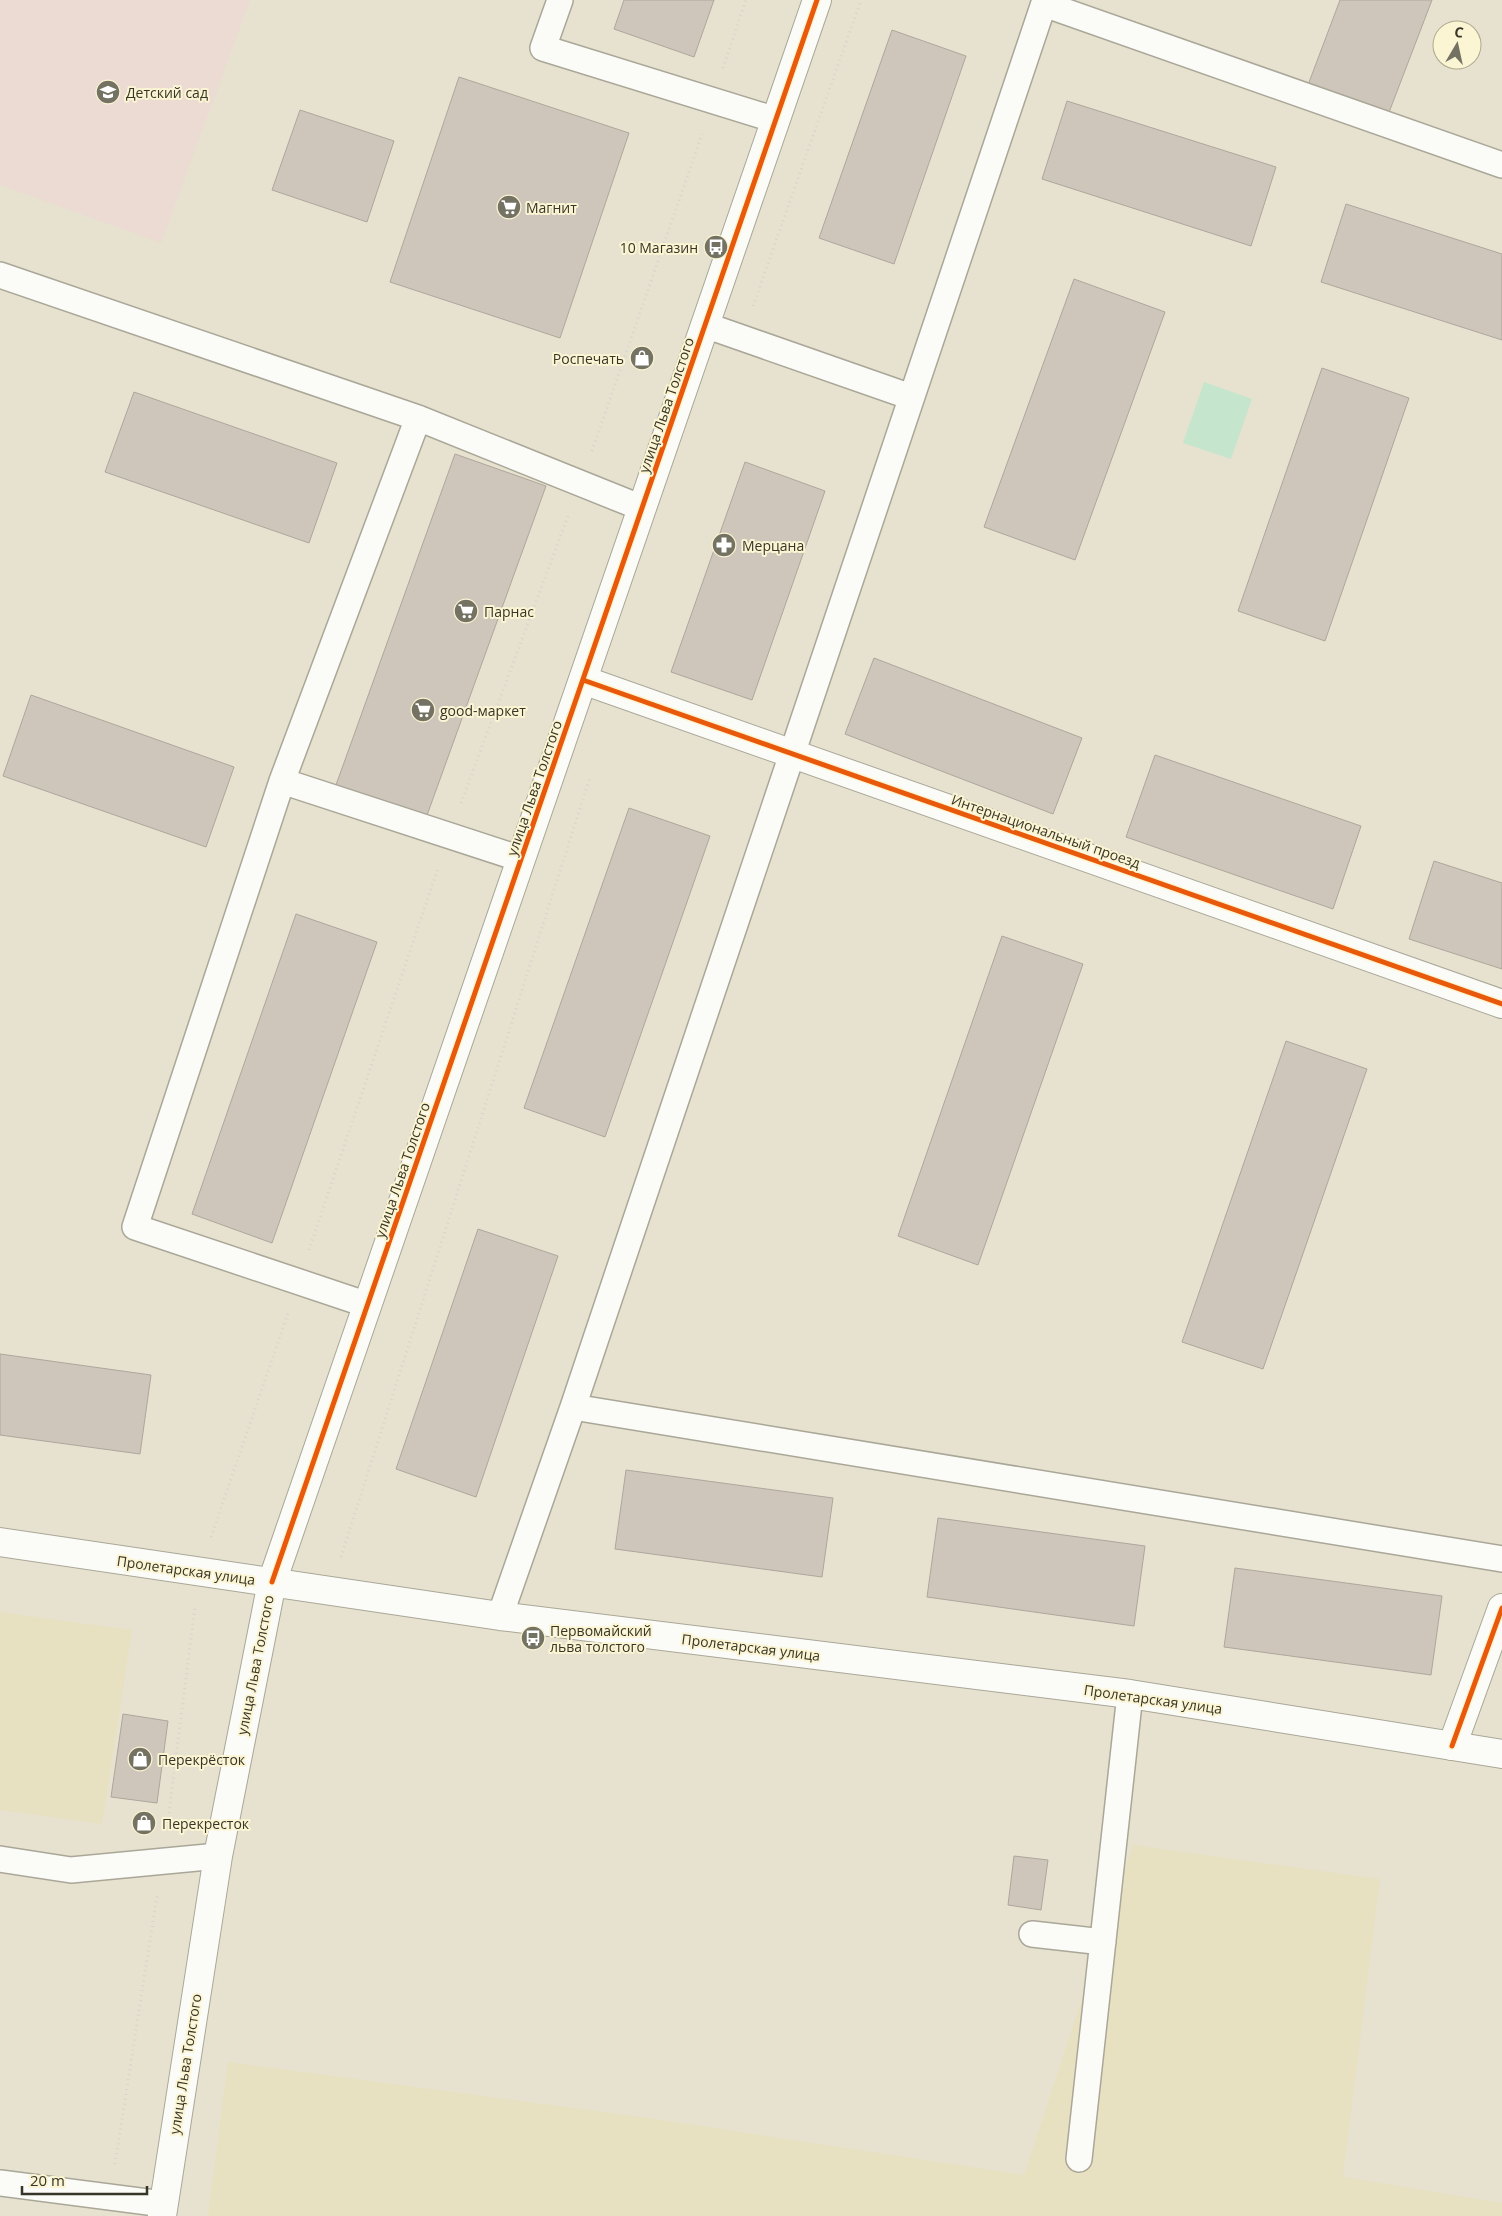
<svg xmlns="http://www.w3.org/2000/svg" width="1502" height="2216" font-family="'Open Sans',sans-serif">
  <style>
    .built { fill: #e7e1c2 }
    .education { fill: #ecdbd3 }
    .green { fill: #c5e6cc }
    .building { fill: #cec5bb; stroke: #aea69c }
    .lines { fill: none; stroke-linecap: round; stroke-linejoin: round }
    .service-casing { stroke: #aaa798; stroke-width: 28 }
    .minor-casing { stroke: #aaa798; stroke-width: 30 }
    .tertiary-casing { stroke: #aaa798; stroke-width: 30 }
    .secondary-casing { stroke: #aaa798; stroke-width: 30 }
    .path { stroke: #d6d4cf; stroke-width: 3; stroke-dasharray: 1 4; stroke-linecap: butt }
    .service { stroke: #fbfbf8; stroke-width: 25 }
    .minor { stroke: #fbfbf8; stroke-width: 28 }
    .tertiary { stroke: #fbfbf8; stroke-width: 28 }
    .secondary { stroke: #fbfbf8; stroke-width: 28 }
    .cycleway-casing { stroke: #fcf5d3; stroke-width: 8 }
    .cycleway { stroke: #e8590c; stroke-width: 5 }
    .labels { text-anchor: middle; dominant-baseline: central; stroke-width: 4; stroke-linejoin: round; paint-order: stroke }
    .poi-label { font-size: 14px; fill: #373527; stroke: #fcf5d3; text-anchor: start }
    .street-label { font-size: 14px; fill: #373527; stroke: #fcf5d3 }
  </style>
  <rect width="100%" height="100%" fill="#e6e2cf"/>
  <path class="built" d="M 0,1612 L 132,1630 L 102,1824 L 0,1810 Z
    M 1133,1845 L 1380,1879 L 1343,2177 L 1502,2203 L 1502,2216 L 208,2216 L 228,2062 L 642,2117 L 1024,2175 Z"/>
  <path class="education" d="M 0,0 L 250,0 L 161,243 L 0,185 Z"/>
  <path class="green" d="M 1204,382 L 1252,399 L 1231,459 L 1183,443 Z"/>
  <path class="building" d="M 624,0 L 714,0 L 694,57 L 614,29 Z
    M 1340,0 L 1432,0 L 1388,115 L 1308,85 Z
    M 892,30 L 966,56 L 894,264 L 819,238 Z
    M 459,77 L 629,133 L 560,338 L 390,282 Z
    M 1067,101 L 1276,167 L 1251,246 L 1042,179 Z
    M 300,110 L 394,141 L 367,222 L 272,190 Z
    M 1346,204 L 1502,254 L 1502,340 L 1321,282 Z
    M 1074,279 L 1165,312 L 1075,560 L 984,527 Z
    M 1322,368 L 1409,398 L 1325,641 L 1238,611 Z
    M 134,392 L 337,463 L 309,543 L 105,472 Z
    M 455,454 L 546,486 L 426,818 L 336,785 Z
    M 745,462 L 825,491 L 752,700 L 671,672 Z
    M 874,658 L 1082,738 L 1053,814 L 845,734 Z
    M 31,695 L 234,767 L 206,847 L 3,776 Z
    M 1155,755 L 1361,826 L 1333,909 L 1126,837 Z
    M 629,808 L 710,836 L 605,1137 L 524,1108 Z
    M 1434,861 L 1502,883 L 1502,969 L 1409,939 Z
    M 296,914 L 377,942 L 272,1243 L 192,1214 Z
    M 1002,936 L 1083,964 L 978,1265 L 898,1236 Z
    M 1286,1041 L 1367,1069 L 1263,1369 L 1182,1342 Z
    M 478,1229 L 558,1256 L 476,1497 L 396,1469 Z
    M 0,1354 L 151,1375 L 140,1454 L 0,1435 Z
    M 626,1470 L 833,1498 L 822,1577 L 615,1549 Z
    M 938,1518 L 1145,1546 L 1134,1626 L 927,1597 Z
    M 1235,1568 L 1442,1596 L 1431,1675 L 1224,1647 Z
    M 123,1714 L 168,1721 L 157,1803 L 111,1797 Z
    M 1014,1856 L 1048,1860 L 1041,1910 L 1008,1905 Z"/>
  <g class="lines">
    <g class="service-casing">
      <path id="service" d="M 560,0 L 543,48 L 776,120
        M 1044,4 L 1502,165
        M 0,275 L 418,418 L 642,508
        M 705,325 L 911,397
        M 282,781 L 521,859
        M 368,1305 L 135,1227 L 282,781 L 418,418
        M 573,1407 L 1502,1559
        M 500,1616 L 573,1407 L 1045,0
        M 0,1859 L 71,1870 L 218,1856
        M 1032,1934 L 1103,1942
        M 1079,2159 L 1130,1694
        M 0,2183 L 163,2204"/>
    </g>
    <g class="minor-casing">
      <path id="minor" d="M 583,680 L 1502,1004
        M 1452,1746 L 1502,1608"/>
    </g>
    <g class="tertiary-casing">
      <path id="tertiary" d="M 272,1582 L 817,0"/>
    </g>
    <g class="secondary-casing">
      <path id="secondary" d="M 0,1542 L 500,1616 L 1130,1694 L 1502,1754
        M 162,2216 L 218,1856 L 272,1582"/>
    </g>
    <path class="path" d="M 723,68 L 746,0
      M 753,306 L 861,0
      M 592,451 L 702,134
      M 461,803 L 568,516
      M 309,1250 L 438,868
      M 211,1537 L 288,1313
      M 341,1557 L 590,777
      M 167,1828 L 195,1606
      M 115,2164 L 157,1896"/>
    <use href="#service" class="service"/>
    <use href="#minor" class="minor"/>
    <use href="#tertiary" class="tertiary"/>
    <use href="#secondary" class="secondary"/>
    <g class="cycleway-casing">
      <path id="cycleway" d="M 583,680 L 1502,1004
        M 272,1582 L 817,0
        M 1452,1746 L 1502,1608"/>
    </g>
    <use href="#cycleway" class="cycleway"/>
  </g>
  <defs>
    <g id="school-disc" transform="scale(1.25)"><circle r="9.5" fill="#747262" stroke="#fcf5d3"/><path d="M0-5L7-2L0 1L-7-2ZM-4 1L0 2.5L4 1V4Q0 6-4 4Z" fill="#fff"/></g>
    <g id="supermarket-disc" transform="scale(1.25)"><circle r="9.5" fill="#747262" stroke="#fcf5d3"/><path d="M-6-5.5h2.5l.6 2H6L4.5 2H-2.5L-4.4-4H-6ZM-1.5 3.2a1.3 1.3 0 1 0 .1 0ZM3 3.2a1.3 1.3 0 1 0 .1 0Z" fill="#fff"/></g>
    <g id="bus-disc" transform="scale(1.25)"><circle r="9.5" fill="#747262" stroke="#fcf5d3"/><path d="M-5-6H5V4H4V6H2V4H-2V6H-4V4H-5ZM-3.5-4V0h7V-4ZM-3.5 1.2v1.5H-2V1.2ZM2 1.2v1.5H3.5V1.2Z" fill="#fff"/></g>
    <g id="shop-disc" transform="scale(1.25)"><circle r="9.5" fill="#747262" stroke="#fcf5d3"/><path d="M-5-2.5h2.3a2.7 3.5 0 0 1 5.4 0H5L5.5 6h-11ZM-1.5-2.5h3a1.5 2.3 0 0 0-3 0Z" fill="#fff"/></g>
    <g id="pharmacy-disc" transform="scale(1.25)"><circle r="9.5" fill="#747262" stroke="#fcf5d3"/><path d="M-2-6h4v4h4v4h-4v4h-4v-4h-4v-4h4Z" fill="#fff"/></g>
  </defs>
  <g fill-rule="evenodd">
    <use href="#school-disc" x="108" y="92"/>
    <use href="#supermarket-disc" x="509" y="207"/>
    <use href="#bus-disc" x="716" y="247"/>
    <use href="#shop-disc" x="642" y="358"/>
    <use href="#pharmacy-disc" x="724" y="545"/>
    <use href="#supermarket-disc" x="466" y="611"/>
    <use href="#supermarket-disc" x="423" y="710"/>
    <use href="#bus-disc" x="533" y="1638"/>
    <use href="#shop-disc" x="140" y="1759"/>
    <use href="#shop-disc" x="144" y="1823"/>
  </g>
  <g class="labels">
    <g class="poi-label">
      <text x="126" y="92">Детский сад</text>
      <text x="526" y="207">Магнит</text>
      <text x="698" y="247" text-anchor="end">10 Магазин</text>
      <text x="624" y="358" text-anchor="end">Роспечать</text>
      <text x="742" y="545">Мерцана</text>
      <text x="484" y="611">Парнас</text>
      <text x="440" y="710">good-маркет</text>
      <text x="550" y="1630">Первомайский<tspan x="550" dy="16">льва толстого</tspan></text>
      <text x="158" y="1759">Перекрёсток</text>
      <text x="162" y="1823">Перекресток</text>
    </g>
    <g class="street-label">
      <text transform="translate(666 405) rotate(-71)">улица Льва Толстого</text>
      <text transform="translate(534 788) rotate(-71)">улица Льва Толстого</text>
      <text transform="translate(1046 831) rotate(19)">Интернациональный проезд</text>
      <text transform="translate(402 1170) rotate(-71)">улица Льва Толстого</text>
      <text transform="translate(186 1570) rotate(8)">Пролетарская улица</text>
      <text transform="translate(751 1647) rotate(7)">Пролетарская улица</text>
      <text transform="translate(255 1665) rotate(-79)">улица Льва Толстого</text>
      <text transform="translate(1153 1699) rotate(8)">Пролетарская улица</text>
      <text transform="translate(185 2064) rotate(-81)">улица Льва Толстого</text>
    </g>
  </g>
  <g transform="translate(1457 45) rotate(9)"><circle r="24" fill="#fcf5d3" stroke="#ada88e"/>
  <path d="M0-4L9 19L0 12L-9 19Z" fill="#747262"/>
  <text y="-8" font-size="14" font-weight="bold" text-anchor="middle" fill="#373527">С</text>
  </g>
  <path d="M22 2186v8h125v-8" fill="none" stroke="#373527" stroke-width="2.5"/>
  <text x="30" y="2186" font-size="15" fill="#373527" stroke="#fcf5d3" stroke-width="4" paint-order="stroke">20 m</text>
</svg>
